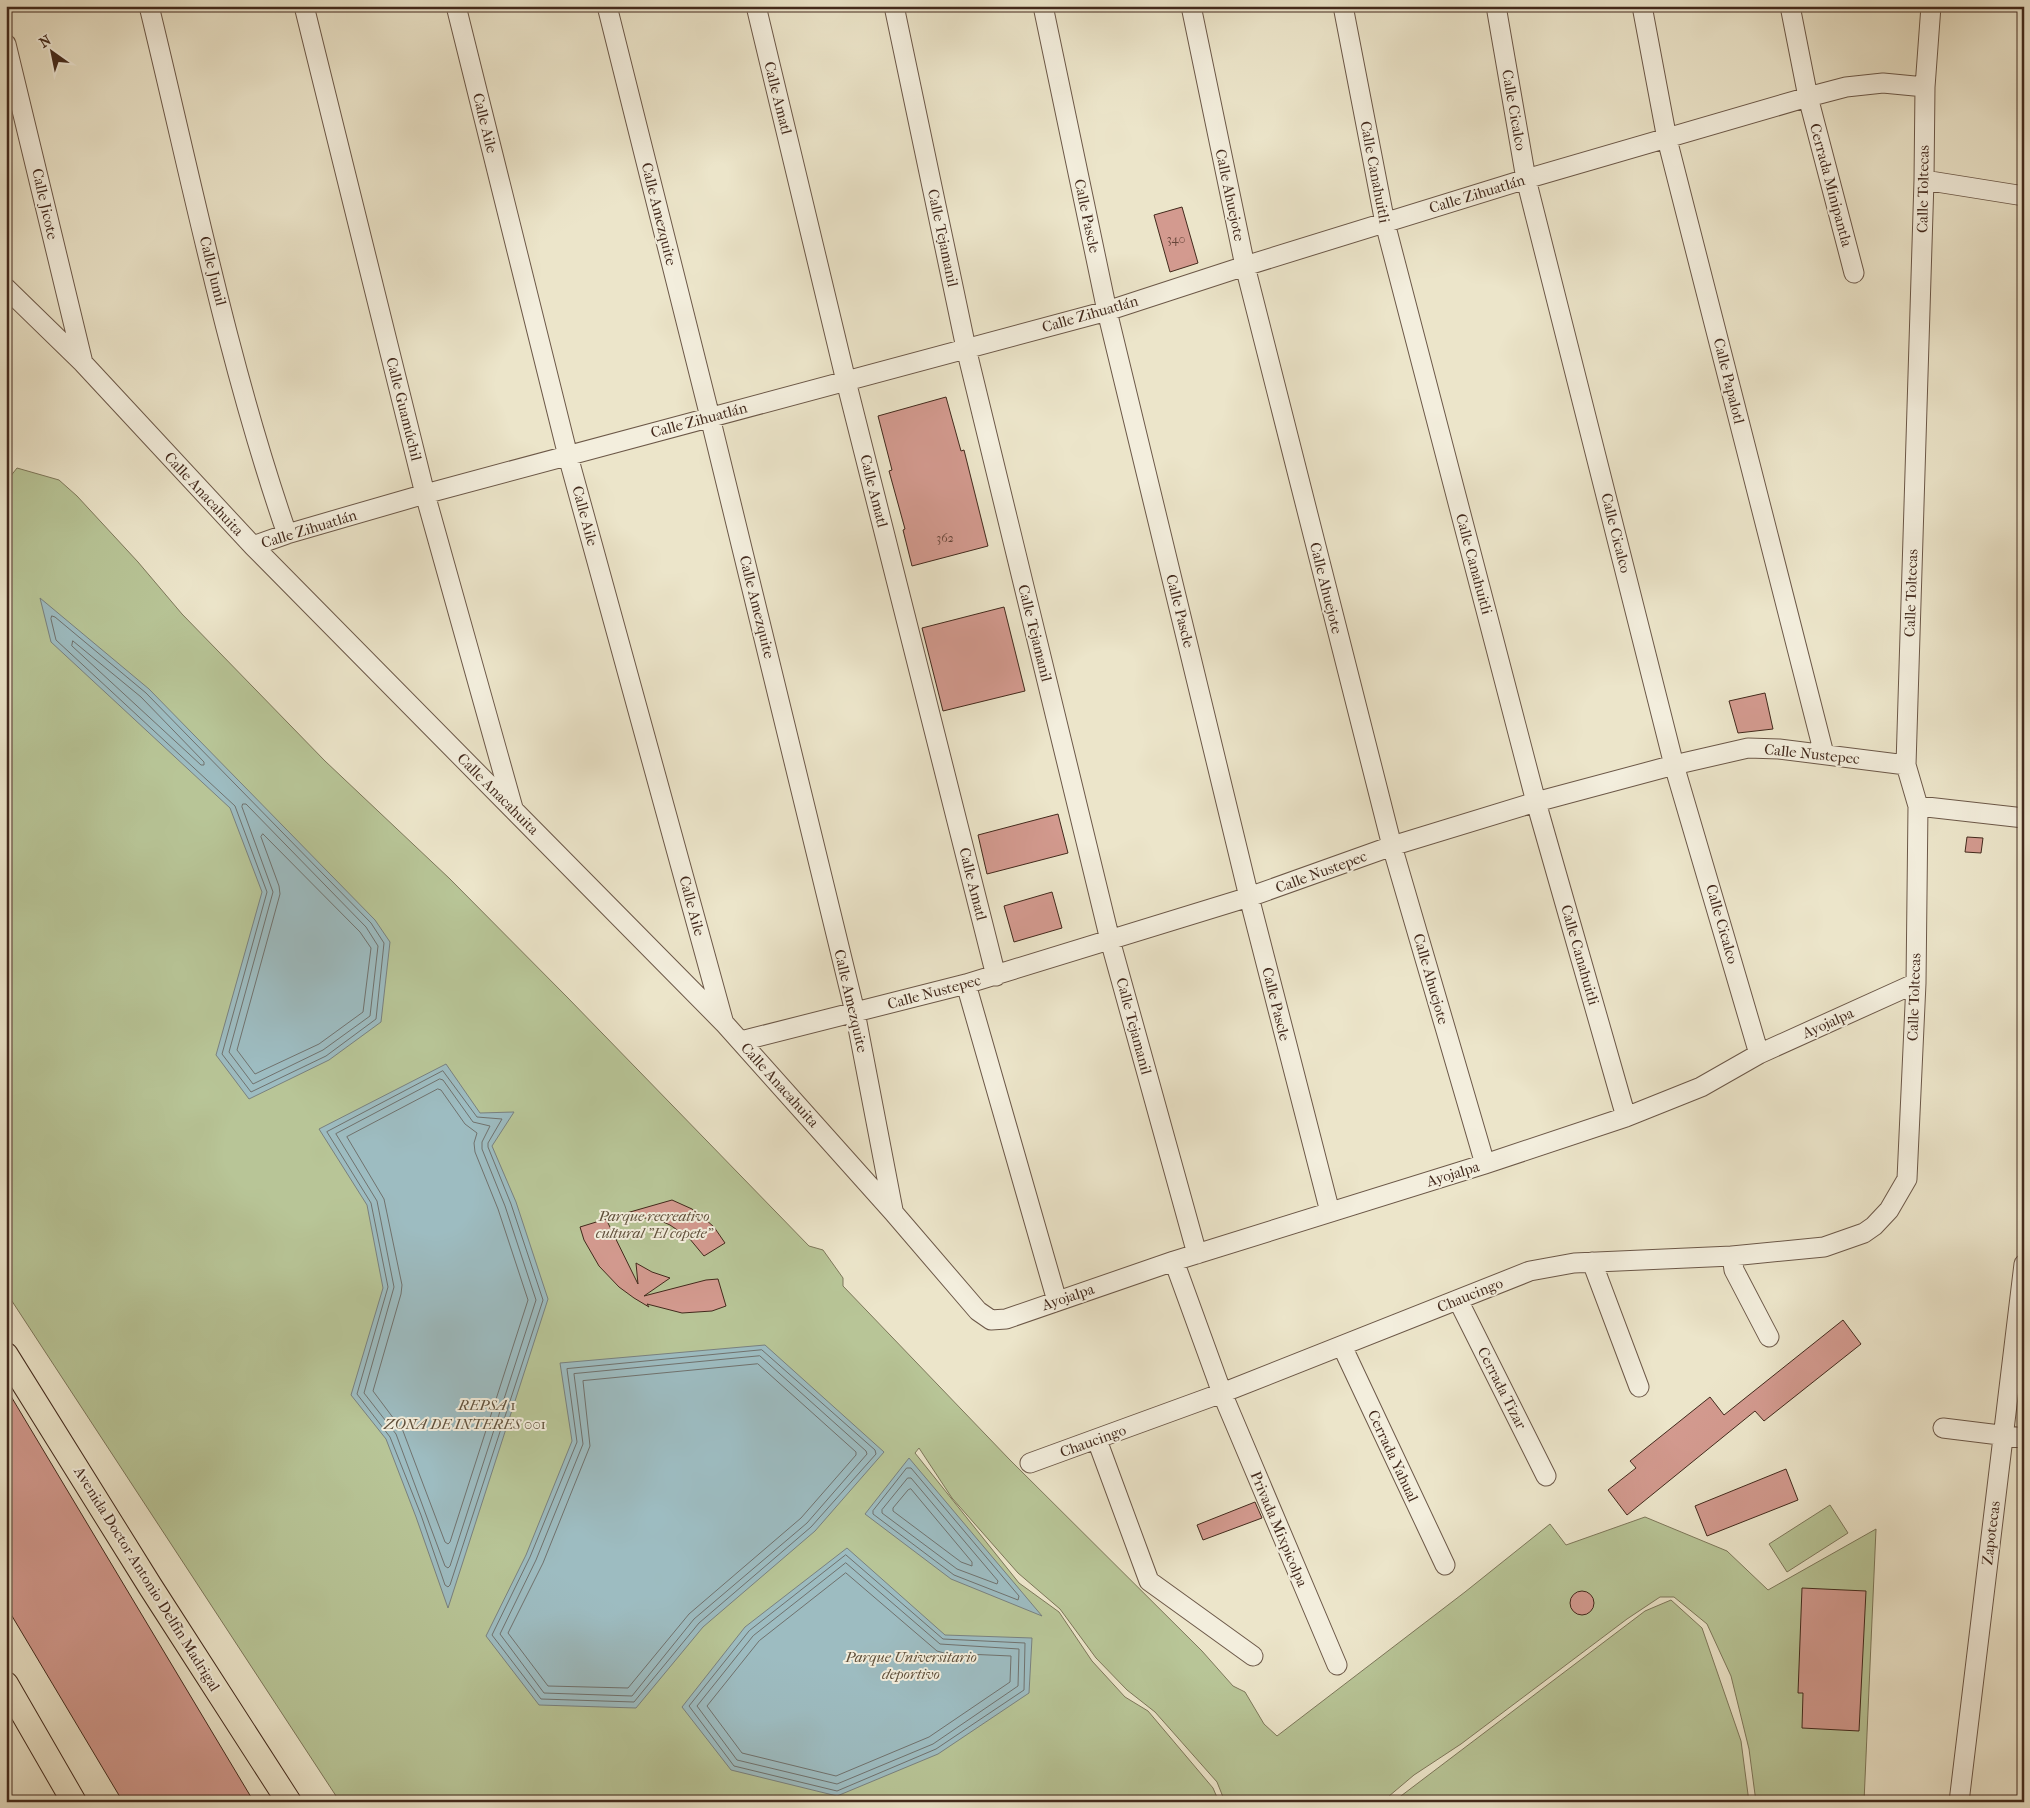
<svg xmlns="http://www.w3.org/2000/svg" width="2030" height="1808" font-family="'IM FELL French Canon',serif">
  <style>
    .green { fill: #b8c597; stroke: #7d775a }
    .water { fill: #9dbcc1; stroke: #79817f }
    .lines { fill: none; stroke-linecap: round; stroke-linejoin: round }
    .shore { stroke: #70726e; stroke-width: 1 }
    .building { fill: #d39a8f; stroke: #42291c }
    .minor-casing { stroke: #6c5848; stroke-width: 21 }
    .major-casing { stroke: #42291c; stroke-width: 26 }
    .minor { stroke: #f3eedd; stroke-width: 19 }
    .major { stroke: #ece5ca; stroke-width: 24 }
    .labels { text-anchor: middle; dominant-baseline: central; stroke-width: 4; stroke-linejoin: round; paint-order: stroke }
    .number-label { font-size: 12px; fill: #664539 }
    .street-label { font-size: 15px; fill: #42291c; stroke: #f3eedd }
    .park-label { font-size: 15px; font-style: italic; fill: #60503b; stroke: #f3eedd }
  </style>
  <rect width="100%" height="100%" fill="#ece5ca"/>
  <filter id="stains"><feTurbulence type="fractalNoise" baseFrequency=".004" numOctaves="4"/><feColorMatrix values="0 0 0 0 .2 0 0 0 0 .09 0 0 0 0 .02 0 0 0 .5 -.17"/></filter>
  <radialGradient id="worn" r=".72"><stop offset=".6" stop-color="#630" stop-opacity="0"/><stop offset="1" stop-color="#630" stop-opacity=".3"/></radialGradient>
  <path class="green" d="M 17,468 L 59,480 L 77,496 L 138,562 L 182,614 L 325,761 L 450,879 L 568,998 L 809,1246 L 823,1250 L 843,1278 L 843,1286 L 1010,1460 L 1202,1651 L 1233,1686 L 1245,1692 L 1264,1724 L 1277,1736 L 1465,1592 L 1550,1524 L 1566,1545 L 1645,1517 L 1727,1551 L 1768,1590 L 1876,1529 L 1864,1802 L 1756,1802 L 1749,1749 L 1731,1676 L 1707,1624 L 1674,1597 L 1660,1597 L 1627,1619 L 1461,1744 L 1414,1775 L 1382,1802 L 1225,1802 L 1217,1782 L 1155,1712 L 1127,1690 L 1096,1658 L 1060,1609 L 1018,1573 L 952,1498 L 919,1448 L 915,1453 L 1019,1583 L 1059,1612 L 1092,1661 L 1125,1697 L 1148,1711 L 1213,1788 L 1219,1802 L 340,1802 L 6,1292 L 6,482 Z
    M 1830,1505 L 1848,1533 L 1787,1572 L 1769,1544 Z
    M 1671,1600 L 1702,1628 L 1741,1741 L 1749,1802 L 1393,1802 L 1645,1611 Z"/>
  <path class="water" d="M 40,598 L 149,689 L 375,920 L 390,942 L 381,1022 L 329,1060 L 249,1099 L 216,1055 L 262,892 L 230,808 L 51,642 Z
    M 446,1064 L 480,1113 L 514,1112 L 492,1146 L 516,1202 L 548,1299 L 448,1608 L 416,1517 L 386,1439 L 351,1395 L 383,1288 L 367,1205 L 319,1129 Z
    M 765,1345 L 884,1452 L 815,1531 L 703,1627 L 636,1708 L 539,1705 L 486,1636 L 526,1555 L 572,1441 L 560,1363 Z
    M 909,1458 L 1042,1616 L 951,1579 L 865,1514 Z
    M 847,1548 L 945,1635 L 1032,1638 L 1029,1693 L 938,1754 L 837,1796 L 731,1770 L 682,1707 L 745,1627 Z"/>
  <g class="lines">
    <path class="shore" d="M 52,616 L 55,617 L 146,693 L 371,923 L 384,943 L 376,1019 L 326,1056 L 251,1092 L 222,1054 L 267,892 L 235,806 L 56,640 L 51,619 Z
      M 73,641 L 141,697 L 204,762 L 204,765 L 201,765 L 72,646 Z
      M 243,804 L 246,804 L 366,927 L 378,946 L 370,1016 L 323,1050 L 253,1084 L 229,1052 L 273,892 L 242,807 Z
      M 263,834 L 360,932 L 371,948 L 363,1012 L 319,1044 L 255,1074 L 237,1050 L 280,894 L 279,886 L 261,837 Z
      M 443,1071 L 477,1117 L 502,1119 L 488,1143 L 488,1147 L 511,1204 L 543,1300 L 450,1585 L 448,1587 L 445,1585 L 421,1515 L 390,1437 L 357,1394 L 388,1287 L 371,1203 L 327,1132 Z
      M 440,1079 L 443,1080 L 473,1122 L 490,1126 L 482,1142 L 482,1149 L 505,1206 L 536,1300 L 450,1566 L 448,1568 L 445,1566 L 396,1434 L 364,1393 L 394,1287 L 377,1201 L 336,1134 Z
      M 438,1089 L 441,1090 L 465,1124 L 477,1133 L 474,1143 L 475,1152 L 498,1209 L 528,1300 L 450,1542 L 448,1544 L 445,1542 L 403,1431 L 373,1391 L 401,1294 L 402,1285 L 384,1199 L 347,1137 Z
      M 762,1350 L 875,1450 L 876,1454 L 811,1527 L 699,1623 L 634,1702 L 541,1699 L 492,1635 L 530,1557 L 577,1442 L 567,1369 Z
      M 760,1356 L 866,1451 L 867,1454 L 807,1523 L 694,1619 L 632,1696 L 544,1693 L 500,1634 L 536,1560 L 583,1444 L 574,1374 Z
      M 758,1364 L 856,1452 L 856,1455 L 801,1518 L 689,1614 L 628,1688 L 548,1686 L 508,1633 L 543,1563 L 590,1446 L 583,1381 Z
      M 907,1468 L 911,1468 L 1019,1596 L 1018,1600 L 954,1575 L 873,1514 L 873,1511 Z
      M 908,1478 L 911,1478 L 998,1581 L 997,1584 L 957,1569 L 882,1513 L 882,1510 Z
      M 911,1489 L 972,1562 L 972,1566 L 961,1562 L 893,1511 L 893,1508 L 908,1490 Z
      M 846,1555 L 943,1639 L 1025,1643 L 1024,1690 L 936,1749 L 837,1791 L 734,1766 L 689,1706 L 749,1631 Z
      M 846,1563 L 940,1644 L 1019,1649 L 1018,1686 L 933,1744 L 837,1784 L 737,1760 L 697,1706 L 753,1636 Z
      M 846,1573 L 937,1651 L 944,1653 L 1011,1656 L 1010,1682 L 929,1737 L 836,1776 L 742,1753 L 707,1706 L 759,1641 Z"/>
  </g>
  <path class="building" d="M 1182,207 L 1198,263 L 1170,272 L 1154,215 Z
    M 946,397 L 961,451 L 964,450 L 988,546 L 912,566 L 903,530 L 905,529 L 889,471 L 892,470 L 878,416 Z
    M 1004,607 L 1025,691 L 943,711 L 922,628 Z
    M 1765,693 L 1773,729 L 1738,733 L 1729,701 Z
    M 1058,814 L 1068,853 L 987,874 L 978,835 Z
    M 1967,837 L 1983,838 L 1981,853 L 1965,852 Z
    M 1052,892 L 1062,928 L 1014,942 L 1004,906 Z
    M 672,1200 L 692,1209 L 705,1219 L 714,1227 L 725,1243 L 704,1256 L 689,1238 L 670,1225 L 661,1221 L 623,1214 Z
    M 606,1219 L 638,1284 L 636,1263 L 652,1272 L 670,1278 L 644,1296 L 706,1280 L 718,1279 L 726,1306 L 712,1311 L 682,1313 L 647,1304 L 649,1307 L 634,1298 L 619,1287 L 599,1266 L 584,1240 L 580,1227 Z
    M 1843,1320 L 1861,1344 L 1764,1421 L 1755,1411 L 1627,1515 L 1608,1490 L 1636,1468 L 1630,1461 L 1710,1397 L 1724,1415 Z
    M 6,1388 L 254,1802 L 123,1802 L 6,1606 Z
    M 1786,1469 L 1798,1500 L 1707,1536 L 1695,1506 Z
    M 1255,1502 L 1262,1518 L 1203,1540 L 1197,1525 Z
    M 1802,1588 L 1866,1591 L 1859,1731 L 1802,1728 L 1803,1693 L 1798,1693 Z
    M1570 1603a12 12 0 1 1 24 0a12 12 0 1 1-24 0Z"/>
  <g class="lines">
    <g class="minor-casing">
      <path id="minor" d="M 149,6 C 192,182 228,364 287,534
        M 304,6 L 425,494 L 513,808
        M 456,6 L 568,456 L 723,1020
        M 607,6 L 710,417 L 855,1012 L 893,1210
        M 756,6 L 846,381 L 996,976
        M 894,6 L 966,348 L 1110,940 L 1197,1254
        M 1043,6 L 1107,311 L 1249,897 L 1330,1212
        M 1191,6 L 1245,266 L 1392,846 L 1485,1164
        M 1343,6 L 1385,223 L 1536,802 L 1626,1117
        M 1496,6 L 1526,179 L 1674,765 L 1759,1054
        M 1642,6 L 1667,139 L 1824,754
        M 1790,6 L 1808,97 L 1854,273
        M 6,44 L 83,363
        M 1924,180 L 2024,196
        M 6,288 L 83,363 L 253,546 L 724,1023 L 893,1212 L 978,1311 L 991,1320 L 1006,1319 L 1174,1261 L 1485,1164 L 1626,1117 L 1701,1087 L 1759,1054 L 1916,983
        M 253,546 L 287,534 L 425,494 L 1107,311 L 1245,266 L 1526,179 L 1808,97 L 1846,87 L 1883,83 L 1925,87
        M 1918,806 L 2024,818
        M 966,984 L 1057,1301
        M 741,1041 L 966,984 L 1249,897 L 1392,846 L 1536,802 L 1674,765 L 1748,748 L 1779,749 L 1906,765
        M 1732,1256 L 1734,1270 L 1769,1337
        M 1174,1261 L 1222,1393 L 1337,1665
        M 1592,1262 L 1639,1387
        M 1458,1300 L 1546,1476
        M 1342,1346 L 1445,1565
        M 1943,1428 L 2024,1438
        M 1097,1440 L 1149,1581 L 1253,1656
        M 1030,1463 L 1222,1393 L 1530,1271 L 1574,1263 L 1732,1256 L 1824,1247 L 1864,1233 L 1874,1226 L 1889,1210 L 1907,1179 L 1916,983 L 1918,806 L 1906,765 L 1924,180 L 1925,87 L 1931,6
        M 1959,1802 L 2024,1264"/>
    </g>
    <g class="major-casing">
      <path id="major" d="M 6,1355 L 150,1586 L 289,1802
        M 6,1684 L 74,1802"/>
    </g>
    <use href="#minor" class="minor"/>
    <use href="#major" class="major"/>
  </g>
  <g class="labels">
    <g class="number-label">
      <text x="1176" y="239">340</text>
      <text x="945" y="538">362</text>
    </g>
    <g class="street-label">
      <text transform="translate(778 98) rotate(76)">Calle Amatl</text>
      <text transform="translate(1514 110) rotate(80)">Calle Cicalco</text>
      <text transform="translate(485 123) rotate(76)">Calle Aile</text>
      <text transform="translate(1375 172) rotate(79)">Calle Canahuitli</text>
      <text transform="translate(1831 185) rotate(75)">Cerrada Minipantla</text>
      <text transform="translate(1923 189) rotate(-89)">Calle Toltecas</text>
      <text transform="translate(1477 194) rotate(-17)">Calle Zihuatlán</text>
      <text transform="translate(1230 195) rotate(78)">Calle Ahuejote</text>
      <text transform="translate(45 204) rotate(77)">Calle Jicote</text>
      <text transform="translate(659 214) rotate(76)">Calle Amezquite</text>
      <text transform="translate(1087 216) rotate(78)">Calle Pascle</text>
      <text transform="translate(943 238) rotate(78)">Calle Tejamanil</text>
      <text transform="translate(213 271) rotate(76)">Calle Jumil</text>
      <text transform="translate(1090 314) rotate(-16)">Calle Zihuatlán</text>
      <text transform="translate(1729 381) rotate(76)">Calle Papalotl</text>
      <text transform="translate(404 409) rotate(76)">Calle Guamúchil</text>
      <text transform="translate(699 420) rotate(-15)">Calle Zihuatlán</text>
      <text transform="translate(874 491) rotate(76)">Calle Amatl</text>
      <text transform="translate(204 494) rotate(47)">Calle Anacahuita</text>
      <text transform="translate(585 516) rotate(75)">Calle Aile</text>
      <text transform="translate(309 529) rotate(-17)">Calle Zihuatlán</text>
      <text transform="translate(1616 533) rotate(76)">Calle Cicalco</text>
      <text transform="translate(1474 564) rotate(75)">Calle Canahuitli</text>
      <text transform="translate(1326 588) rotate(76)">Calle Ahuejote</text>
      <text transform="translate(1911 593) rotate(-88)">Calle Toltecas</text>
      <text transform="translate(757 607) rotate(76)">Calle Amezquite</text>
      <text transform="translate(1180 611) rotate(76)">Calle Pascle</text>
      <text transform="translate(1035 633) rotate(76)">Calle Tejamanil</text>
      <text transform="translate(1812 754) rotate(6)">Calle Nustepec</text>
      <text transform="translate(498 794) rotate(45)">Calle Anacahuita</text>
      <text transform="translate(1321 872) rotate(-20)">Calle Nustepec</text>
      <text transform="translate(973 884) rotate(76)">Calle Amatl</text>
      <text transform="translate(692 906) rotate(75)">Calle Aile</text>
      <text transform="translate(1722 924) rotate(74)">Calle Cicalco</text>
      <text transform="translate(1580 955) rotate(74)">Calle Canahuitli</text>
      <text transform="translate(1431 979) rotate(74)">Calle Ahuejote</text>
      <text transform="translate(934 992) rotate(-15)">Calle Nustepec</text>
      <text transform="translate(1914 997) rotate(-88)">Calle Toltecas</text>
      <text transform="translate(851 1001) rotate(77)">Calle Amezquite</text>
      <text transform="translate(1276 1004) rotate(76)">Calle Pascle</text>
      <text transform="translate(1828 1023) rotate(-24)">Ayojalpa</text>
      <text transform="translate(1134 1026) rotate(75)">Calle Tejamanil</text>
      <text transform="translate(780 1085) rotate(48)">Calle Anacahuita</text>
      <text transform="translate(1453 1174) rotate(-17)">Ayojalpa</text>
      <text transform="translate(1470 1295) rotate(-22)">Chaucingo</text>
      <text transform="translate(1068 1297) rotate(-19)">Ayojalpa</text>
      <text transform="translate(1502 1388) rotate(63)">Cerrada Tizar</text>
      <text transform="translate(1093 1441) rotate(-20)">Chaucingo</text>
      <text transform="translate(1393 1456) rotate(65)">Cerrada Yahual</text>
      <text transform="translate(1279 1529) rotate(67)">Privada Mixpicolpa</text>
      <text transform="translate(1991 1533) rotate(-83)">Zapotecas</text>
      <text transform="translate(147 1579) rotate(58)">Avenida Doctor Antonio Delfín Madrigal</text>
    </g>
    <g class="park-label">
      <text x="654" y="1216">Parque recreativo<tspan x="654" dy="17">cultural "El copete"</tspan></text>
      <text x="487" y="1405">REPSA 1</text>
      <text x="465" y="1424">ZONA DE INTERES 001</text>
      <text x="911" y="1657">Parque Universitario<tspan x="911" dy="17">deportivo</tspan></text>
    </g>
  </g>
  <rect width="2030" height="1808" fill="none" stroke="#ece5ca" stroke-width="25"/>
  <rect x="8" y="8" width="2015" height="1793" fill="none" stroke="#42291c" stroke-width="2.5"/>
  <rect x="12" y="12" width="2005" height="1783" fill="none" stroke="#42291c"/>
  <g transform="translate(52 52) rotate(327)" stroke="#f3eedd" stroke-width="4" paint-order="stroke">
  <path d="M0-4L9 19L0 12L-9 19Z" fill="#42291c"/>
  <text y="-8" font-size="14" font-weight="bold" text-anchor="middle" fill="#42291c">N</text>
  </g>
  <rect width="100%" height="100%" filter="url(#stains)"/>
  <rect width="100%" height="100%" fill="url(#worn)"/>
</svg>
